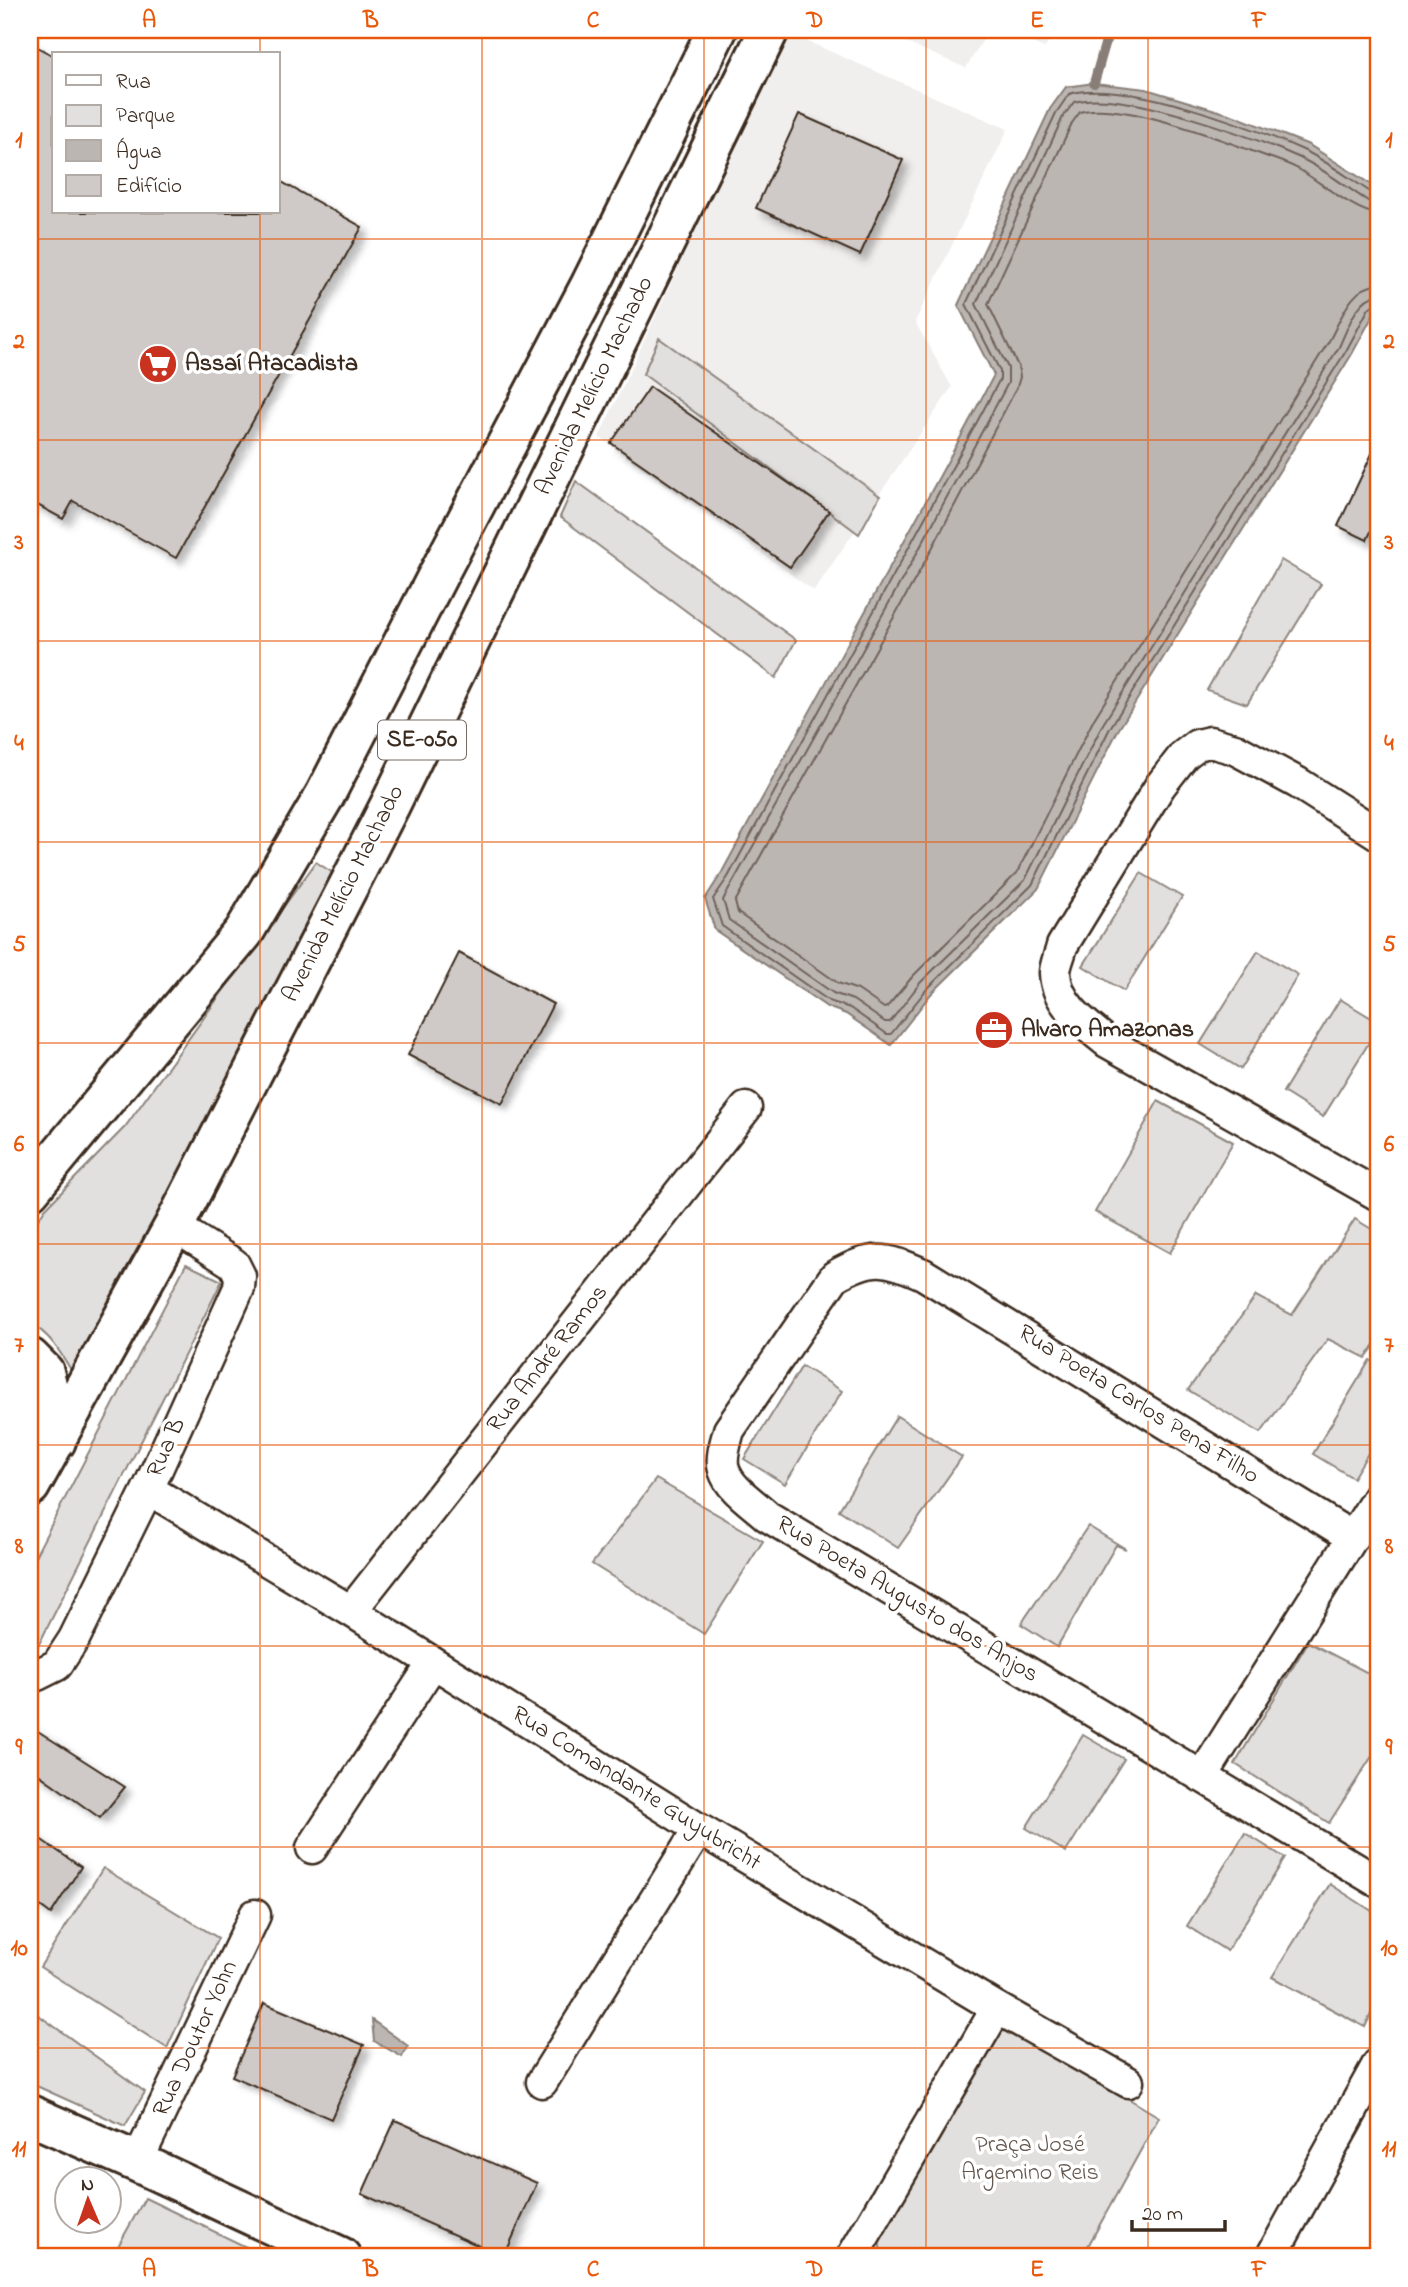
<svg xmlns="http://www.w3.org/2000/svg" width="1408" height="2287" font-family="'Indie Flower',sans-serif">
  <style>
    .built { fill: #f1efee }
    .green { fill: #e2e0de; stroke: #8e857e; stroke-width: 2 }
    .water { fill: #bcb6b3; stroke: #887e77; stroke-width: 2 }
    .lines { fill: none; stroke-linecap: round; stroke-linejoin: round }
    .shore { stroke: #6f625a; stroke-width: 2 }
    .stream { stroke: #887e77; stroke-width: 10 }
    .building { fill: #cfcac7; stroke: #3b2a1e; stroke-width: 2; filter: url(#shadow) }
    .street-casing { stroke: #3b2a1e; stroke-width: 35 }
    .secondary-casing { stroke: #3b2a1e; stroke-width: 44 }
    .primary-casing { stroke: #3b2a1e; stroke-width: 44 }
    .street { stroke: #fff; stroke-width: 30 }
    .secondary { stroke: #fff; stroke-width: 38 }
    .primary { stroke: #fff; stroke-width: 38 }
    .grid { fill: none; stroke: #e8590c; stroke-width: 2; stroke-opacity: 0.55 }
    .labels { text-anchor: middle; dominant-baseline: central; stroke-width: 7; stroke-linejoin: round; paint-order: stroke }
    .shield { fill: #fff; stroke: #766a62; stroke-width: 2 }
    .shield-label { font-size: 23px; font-weight: bold; fill: #3b2a1e }
    .poi-label { font-size: 24px; font-weight: bold; fill: #3b2a1e; stroke: #fff; text-anchor: start }
    .street-label { font-size: 24px; fill: #3b2a1e; stroke: #fff }
    .park-label { font-size: 24px; fill: #65584e; stroke: #fff }
    .neatline { fill: none; stroke: #e8590c; stroke-width: 2.5 }
    .grid-label { font-size: 23px; text-anchor: middle; font-weight: bold; fill: #e8590c }
  </style>
  <defs>
    <filter id="shadow"><feDropShadow dx="6" dy="6" stdDeviation="3.5" flood-color="#0004"/></filter>
  </defs>
  <rect width="100%" height="100%" fill="#fff"/>
  <filter id="ink" filterUnits="userSpaceOnUse"><feTurbulence type="fractalNoise" baseFrequency=".0143" numOctaves="2"/><feDisplacementMap in="SourceGraphic" scale="14" xChannelSelector="R" yChannelSelector="G"/><feConvolveMatrix kernelMatrix="1 2 1 2 8 2 1 2 1" color-interpolation-filters="sRGB"/></filter>
  <g filter="url(#ink)">
    <path class="built" d="M 876,30 L 989,30 L 966,68 Z
      M 997,30 L 1055,30 L 1045,48 Z
      M 788,33 L 1008,129 L 915,322 L 952,387 L 814,591 L 599,437 Z"/>
    <path class="green" d="M 659,338 L 880,496 L 859,534 L 643,374 Z
      M 576,481 L 796,640 L 776,678 L 560,517 Z
      M 1281,560 L 1321,584 L 1247,704 L 1207,690 Z
      M 316,862 L 333,873 L 124,1282 L 79,1383 C 66,1363 53,1334 30,1324 L 30,1232 L 45,1209 L 125,1127 Z
      M 1141,873 L 1182,897 L 1124,991 L 1083,966 Z
      M 1258,951 L 1298,975 L 1241,1069 L 1200,1044 Z
      M 1340,999 L 1378,1022 L 1378,1028 L 1323,1117 L 1283,1092 Z
      M 1158,1101 L 1233,1142 L 1170,1253 L 1095,1212 Z
      M 1355,1219 L 1378,1233 L 1378,1340 L 1366,1358 L 1328,1339 L 1261,1433 L 1188,1390 L 1256,1296 L 1292,1315 Z
      M 186,1264 L 222,1281 L 33,1656 L 30,1655 L 30,1566 Z
      M 1370,1360 L 1378,1365 L 1378,1437 L 1353,1478 L 1313,1454 Z
      M 802,1366 L 842,1391 L 785,1484 L 744,1459 Z
      M 897,1416 L 962,1457 L 898,1548 L 839,1510 Z
      M 656,1479 L 763,1541 L 704,1634 L 592,1564 Z
      M 1088,1526 L 1126,1549 L 1116,1545 L 1057,1647 L 1021,1624 Z
      M 1308,1642 L 1378,1678 L 1378,1747 L 1329,1823 L 1235,1764 Z
      M 1083,1735 L 1124,1759 L 1066,1852 L 1026,1828 Z
      M 1245,1833 L 1285,1858 L 1227,1951 L 1187,1926 Z
      M 103,1868 L 218,1938 L 167,2048 L 40,1967 Z
      M 1330,1884 L 1378,1915 L 1378,1999 L 1365,2027 L 1272,1977 Z
      M 30,2009 L 145,2092 L 125,2126 L 30,2083 Z
      M 1000,2021 L 1159,2117 L 1082,2257 L 882,2257 L 879,2241 Z
      M 145,2198 L 267,2257 L 112,2257 Z"/>
    <path class="water" d="M 1094,83 L 1146,89 L 1232,115 L 1309,145 L 1378,189 L 1378,306 L 1352,354 L 1117,732 L 1038,889 L 931,994 L 891,1045 L 846,1014 L 827,1007 L 715,930 L 705,899 L 721,874 C 811,707 905,543 994,375 L 958,305 L 1050,109 L 1066,87 Z
      M 372,2020 L 408,2046 L 402,2057 L 374,2041 Z"/>
    <g class="lines">
      <path class="shore" d="M 1378,194 L 1372,193 C 1350,179 1327,161 1303,150 C 1252,127 1123,78 1069,94 L 1056,113 L 966,304 L 1000,371 L 1000,379 C 911,546 818,711 728,877 L 713,899 L 722,926 L 829,1001 L 850,1008 L 887,1034 L 891,1034 L 926,990 L 1032,885 L 1110,728 L 1346,351 L 1369,308 L 1373,305 L 1378,304
        M 1378,203 L 1368,201 C 1346,187 1324,169 1300,158 C 1253,137 1122,88 1074,102 L 1063,117 L 976,304 L 1008,368 L 1008,383 L 918,551 L 723,900 L 729,920 L 833,993 L 853,1000 L 885,1022 L 890,1022 L 920,983 L 1025,880 L 1103,724 L 1339,347 C 1347,330 1357,297 1378,295
        M 1378,214 C 1357,213 1320,182 1300,170 C 1288,163 1273,159 1260,154 C 1220,139 1120,100 1080,112 L 1072,123 L 988,304 L 1018,366 L 1020,377 L 1017,387 L 928,556 L 735,902 L 738,913 L 838,983 L 858,990 L 884,1008 L 887,1007 L 913,976 L 1017,873 L 1094,719 L 1329,341 C 1341,320 1350,286 1378,285"/>
      <path class="stream" d="M 1094,83 L 1109,30"/>
    </g>
    <path class="building" d="M 30,43 L 54,56 L 54,212 L 278,212 L 278,180 L 362,227 L 176,558 L 73,501 L 63,519 L 30,501 Z
      M 799,114 L 903,160 L 860,255 L 756,208 Z
      M 650,387 L 829,511 L 790,567 L 611,443 Z
      M 1378,441 L 1378,517 L 1367,540 L 1338,526 Z
      M 459,953 L 553,1004 L 502,1104 L 408,1055 Z
      M 30,1726 L 125,1787 L 100,1818 L 30,1768 Z
      M 30,1832 L 81,1867 L 51,1914 L 30,1898 Z
      M 264,2003 L 364,2045 L 331,2119 L 232,2076 Z
      M 395,2120 L 537,2183 L 504,2257 L 362,2194 Z"/>
    <g class="lines">
      <g class="street-casing">
        <path id="street" d="M 1378,834 L 1298,783 L 1235,749 L 1210,742 L 1197,745 L 1184,755 L 1160,786 L 1062,946 C 1060,955 1055,965 1055,973 C 1056,1004 1085,1024 1107,1042 L 1378,1195
          M 148,1489 L 351,1611 L 699,1829 L 997,2008 L 1128,2082
          M 1352,1537 L 923,1274 C 885,1257 872,1255 835,1276 L 729,1430 C 726,1442 720,1458 724,1470 C 730,1489 753,1503 767,1516 L 1378,1882
          M 351,1611 L 746,1108
          M 30,1674 L 37,1675 L 57,1665 L 74,1639 L 148,1489 L 239,1288 L 240,1276 L 234,1264 L 174,1226
          M 1202,1777 L 1378,1497
          M 312,1848 L 433,1663
          M 542,2082 L 699,1829
          M 137,2162 L 255,1915
          M 852,2257 L 997,2008
          M 1271,2257 L 1378,2064"/>
      </g>
      <g class="secondary-casing">
        <path id="secondary" d="M 30,2115 L 137,2162 L 341,2257"/>
      </g>
      <g class="primary-casing">
        <path id="primary" d="M 30,1190 L 244,932 L 325,795 L 439,573 L 591,284 L 717,30
          M 30,1358 L 44,1372 L 52,1406 L 56,1441
          M 30,1486 L 174,1226 L 390,805 L 769,30"/>
      </g>
      <use href="#street" class="street"/>
      <use href="#secondary" class="secondary"/>
      <use href="#primary" class="primary"/>
    </g>
  </g>
  <path class="grid" d="M 260,30 L 260,54M 482,30 L 482,2257M 704,30 L 704,2257M 926,30 L 926,2257M 1148,30 L 1148,2257M 260,212 L 260,2257M 30,239 L 1378,239M 30,440 L 1378,440M 30,641 L 1378,641M 30,842 L 1378,842M 30,1043 L 1378,1043M 30,1244 L 1378,1244M 30,1445 L 1378,1445M 30,1646 L 1378,1646M 30,1847 L 1378,1847M 30,2048 L 1378,2048"/>
  <defs>
    <g id="supermarket-disc" transform="scale(2.0125)"><circle r="9.5" fill="#c8321e" stroke="#fff"/><path d="M-6-5.5h2.5l.6 2H6L4.5 2H-2.5L-4.4-4H-6ZM-1.5 3.2a1.3 1.3 0 1 0 .1 0ZM3 3.2a1.3 1.3 0 1 0 .1 0Z" fill="#fff"/></g>
    <g id="office-disc" transform="scale(2.0125)"><circle r="9.5" fill="#c8321e" stroke="#fff"/><path d="M-6-3h4V-5.5h4V-3h4V5H-6ZM-1-4.5V-3h2v-1.5ZM-6 0V1H6V0Z" fill="#fff"/></g>
  </defs>
  <g fill-rule="evenodd">
    <use href="#supermarket-disc" x="158" y="364"/>
    <use href="#office-disc" x="994" y="1030"/>
  </g>
  <g class="labels">
    <rect class="shield" x="378" y="720.5" width="88" height="39" rx="5"/>
    <g class="shield-label">
      <text x="422" y="740">SE-050</text>
    </g>
    <g class="poi-label">
      <text x="185" y="364">Assaí Atacadista</text>
      <text x="1021" y="1030">Alvaro Amazonas</text>
    </g>
    <g class="street-label">
      <text transform="translate(595 386) rotate(-64)">Avenida Melício Machado</text>
      <text transform="translate(344 894) rotate(-63)">Avenida Melício Machado</text>
      <text transform="translate(548 1359) rotate(-52)">Rua André Ramos</text>
      <text transform="translate(1138 1405) rotate(32)">Rua Poeta Carlos Pena Filho</text>
      <text transform="translate(167 1448) rotate(-66)">Rua B</text>
      <text transform="translate(907 1600) rotate(31)">Rua Poeta Augusto dos Anjos</text>
      <text transform="translate(636 1789) rotate(32)">Rua Comandante Guyubricht</text>
      <text transform="translate(196 2039) rotate(-65)">Rua Doutor Yohn</text>
    </g>
    <g class="park-label">
      <text x="1030" y="2145">Praça José<tspan x="1030" dy="28">Argemino Reis</tspan></text>
    </g>
  </g>
  <rect width="1408" height="2287" fill="none" stroke="#fff" stroke-width="77"/>
  <rect x="52" y="52" width="228" height="161" fill="#ffffff" stroke="#b1aaa5" stroke-width="2"/>
  <rect x="66" y="75" width="35" height="10" fill="#ffffff" stroke="#b1aaa5" stroke-width="2"/>
  <text x="116" y="88" font-size="21" fill="#3b2a1e">Rua</text>
  <rect x="66" y="105" width="35" height="21" fill="#e2e0de" stroke="#b1aaa5" stroke-width="2"/>
  <text x="116" y="122" font-size="21" fill="#3b2a1e">Parque</text>
  <rect x="66" y="140" width="35" height="21" fill="#bcb6b3" stroke="#b1aaa5" stroke-width="2"/>
  <text x="116" y="158" font-size="21" fill="#3b2a1e">Água</text>
  <rect x="66" y="175" width="35" height="21" fill="#cfcac7" stroke="#b1aaa5" stroke-width="2"/>
  <text x="116" y="192" font-size="21" fill="#3b2a1e">Edifício</text>
  <g transform="translate(88 2200) rotate(358)"><circle r="33" fill="#ffffff" stroke="#b1aaa5" stroke-width="2"/>
  <path d="M0-5L12 26L0 18L-12 26Z" fill="#c8321e"/>
  <text y="-10" font-size="19" font-weight="bold" text-anchor="middle" fill="#3b2a1e">N</text>
  </g>
  <path d="M1132 2220v10h93v-10" fill="none" stroke="#3b2a1e" stroke-width="3.5"/>
  <text x="1142" y="2220" font-size="21" fill="#3b2a1e" stroke="#ffffff" stroke-width="5" paint-order="stroke">20 m</text>
  <rect x="38" y="38" width="1332" height="2210" class="neatline"/>
  <g class="grid-label">
    <text x="149" y="27">A</text>
    <text x="371" y="27">B</text>
    <text x="593" y="27">C</text>
    <text x="815" y="27">D</text>
    <text x="1037" y="27">E</text>
    <text x="1259" y="27">F</text>
    <text x="19" y="147">1</text>
    <text x="1389" y="147">1</text>
    <text x="19" y="348">2</text>
    <text x="1389" y="348">2</text>
    <text x="19" y="549">3</text>
    <text x="1389" y="549">3</text>
    <text x="19" y="750">4</text>
    <text x="1389" y="750">4</text>
    <text x="19" y="951">5</text>
    <text x="1389" y="951">5</text>
    <text x="19" y="1151">6</text>
    <text x="1389" y="1151">6</text>
    <text x="19" y="1352">7</text>
    <text x="1389" y="1352">7</text>
    <text x="19" y="1553">8</text>
    <text x="1389" y="1553">8</text>
    <text x="19" y="1754">9</text>
    <text x="1389" y="1754">9</text>
    <text x="19" y="1955">10</text>
    <text x="1389" y="1955">10</text>
    <text x="19" y="2156">11</text>
    <text x="1389" y="2156">11</text>
    <text x="149" y="2276">A</text>
    <text x="371" y="2276">B</text>
    <text x="593" y="2276">C</text>
    <text x="815" y="2276">D</text>
    <text x="1037" y="2276">E</text>
    <text x="1259" y="2276">F</text>
  </g>
</svg>
